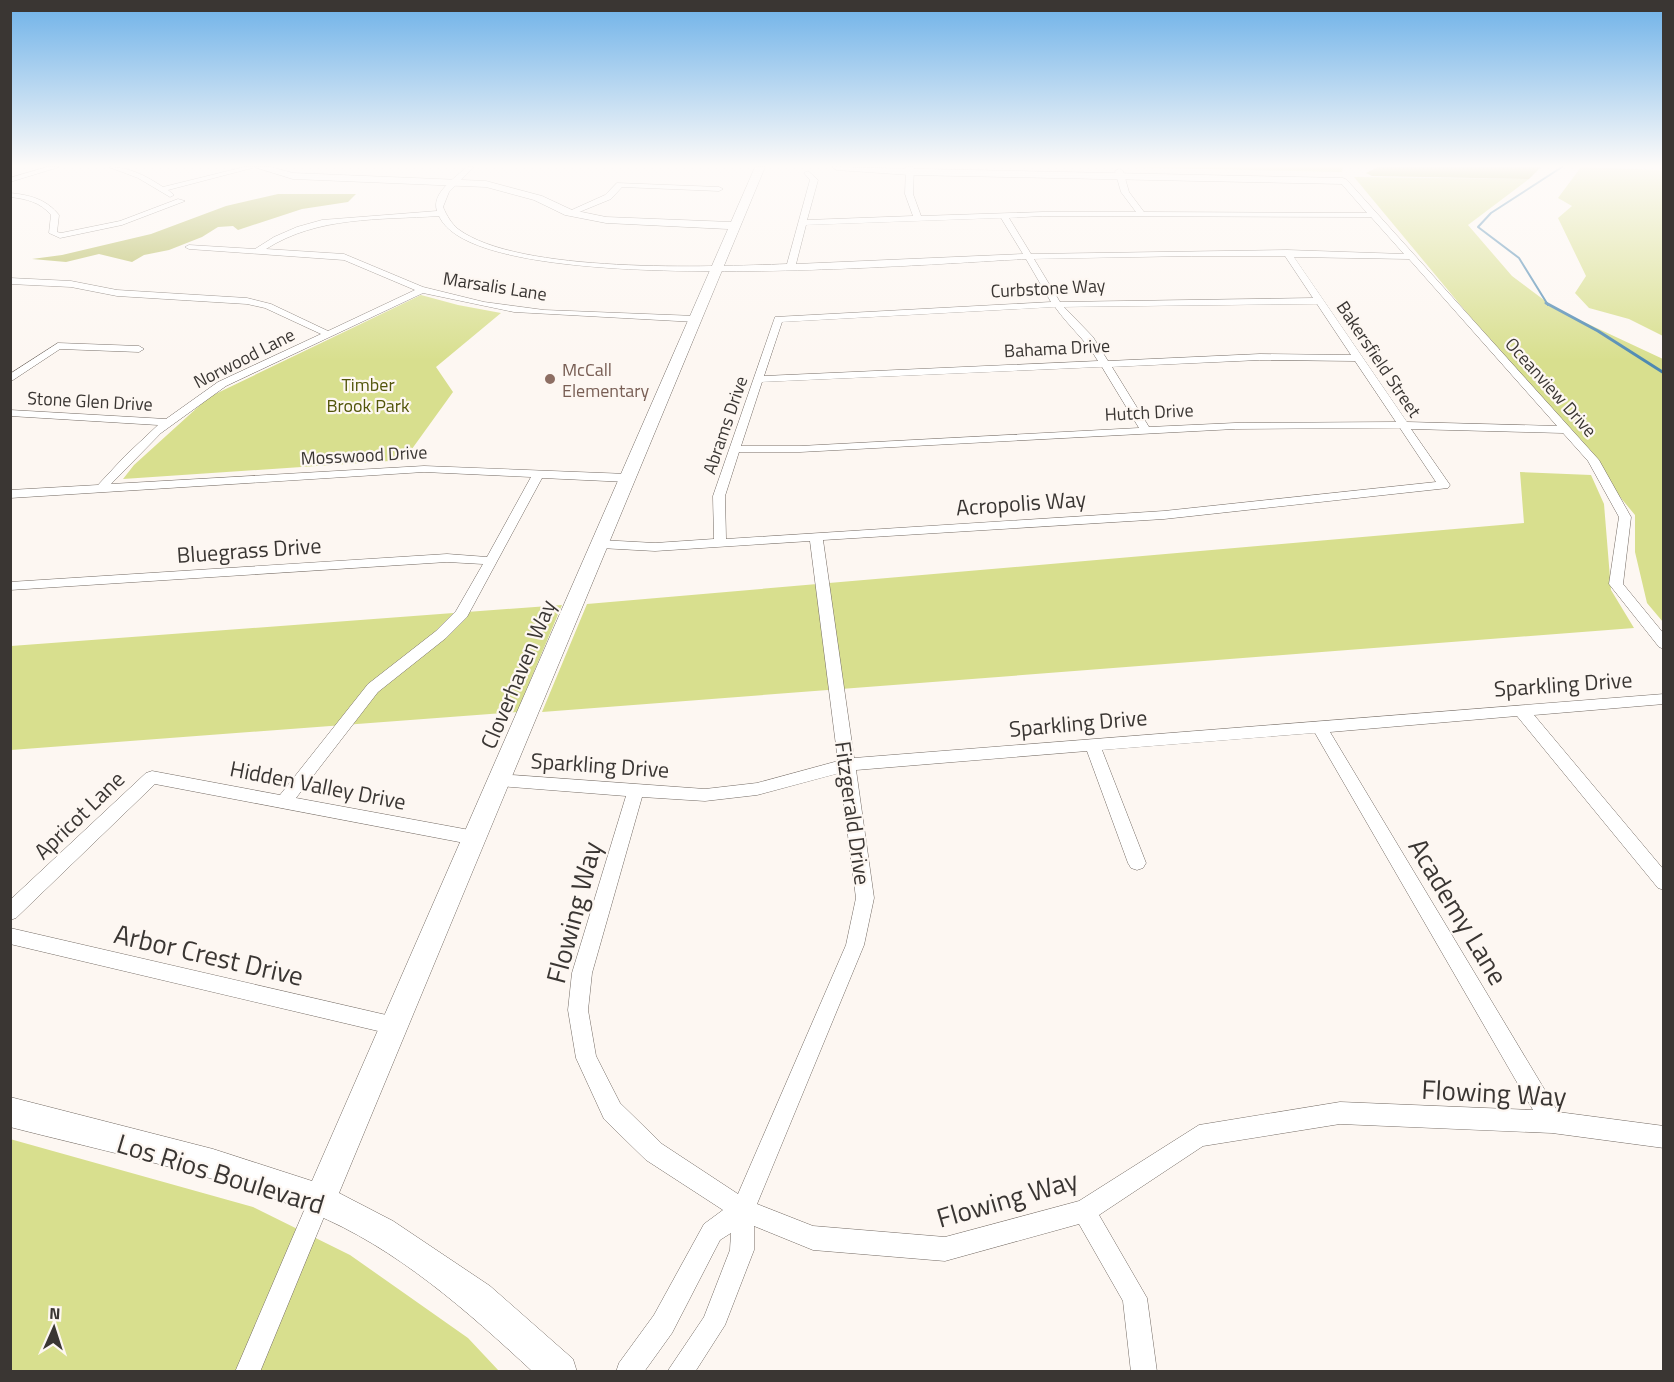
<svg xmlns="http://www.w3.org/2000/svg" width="1674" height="1382" font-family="'Titillium Web',sans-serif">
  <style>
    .green { fill: #d8df8e }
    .forest { fill: #b3b957 }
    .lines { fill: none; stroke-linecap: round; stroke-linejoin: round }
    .stream-far1 { stroke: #4e89b2; stroke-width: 2 }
    .stream { stroke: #4e89b2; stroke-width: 3 }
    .street-casing { stroke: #746b64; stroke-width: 1 }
    .secondary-casing { stroke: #746b64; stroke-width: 1 }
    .street { fill: #fff; fill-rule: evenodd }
    .secondary { fill: #fff; fill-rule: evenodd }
    .education-dot { fill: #8d6e63; stroke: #fdf7f2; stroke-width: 2 }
    .labels { text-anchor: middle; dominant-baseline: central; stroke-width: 4.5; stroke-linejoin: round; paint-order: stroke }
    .far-street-label { font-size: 18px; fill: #3a3633; stroke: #fdf7f2 }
    .far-education-label { font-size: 18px; fill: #785e54; stroke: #fdf7f2; text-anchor: start }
    .far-park-label { font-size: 18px; fill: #52550a; stroke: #fdf7f2 }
    .street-label { font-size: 22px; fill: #3a3633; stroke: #fdf7f2 }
    .near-street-label { font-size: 27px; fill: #3a3633; stroke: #fdf7f2 }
  </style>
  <rect width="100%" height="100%" fill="#fdf7f2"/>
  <path class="green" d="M 1114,167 L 1343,167 L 1342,172 Z
    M 1581,167 L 1663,170 L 1663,336 L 1629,319 L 1589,308 L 1575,293 L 1586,276 L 1558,218 L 1572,206 L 1558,198 Z
    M 1354,177 L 1529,179 L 1468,225 L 1512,276 L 1556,309 L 1663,359 L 1663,622 L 1647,603 L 1635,552 L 1635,515 Z
    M 421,295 L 458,305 L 501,313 L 436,367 L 453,392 L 404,460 L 123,479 L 134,465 L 209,397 Z
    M 1520,472 L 1591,475 L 1604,504 L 1611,590 L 1634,628 L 542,712 L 587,604 L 1524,523 Z
    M 562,605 L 517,712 L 11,750 L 11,646 Z
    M 10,1139 L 253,1207 L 350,1255 L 468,1338 L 499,1371 L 11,1371 Z"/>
  <path class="forest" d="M 1378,167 L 1541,167 L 1529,179 L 1372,176 L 1366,173 Z
    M 278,194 L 356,194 L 348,202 L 302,209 L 238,230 L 233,226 L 218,227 L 202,237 L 169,250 L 144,255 L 132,262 L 99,254 L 66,262 L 32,259 L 62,255 L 151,234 L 226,206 Z"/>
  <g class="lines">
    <path class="stream-far1" d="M 1548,305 L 1519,258 L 1478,227 L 1491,213 L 1562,167"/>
    <path class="stream" d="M 1546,303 L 1598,331 L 1664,373"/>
    <g class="street-casing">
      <path id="street" d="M 47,167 L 59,167 L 10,182 L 10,178 Z
        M 109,167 C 130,167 146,176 163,187 L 244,167 L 256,167 L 168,190 L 174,195 L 170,197 L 138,178 Z
        M 467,167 L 474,167 L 449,192 L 443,207 C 447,216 451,223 458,229 C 518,274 711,267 787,264 L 810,180 L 804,173 L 808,171 L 818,180 L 807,220 L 913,216 L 905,194 L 906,167 L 914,167 L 913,194 L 921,216 L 1043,212 L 1136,212 L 1121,192 L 1115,171 L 1119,169 L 1123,171 L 1129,192 L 1144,212 L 1367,213 L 1339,181 L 1346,179 L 1599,460 L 1631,517 L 1623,584 L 1664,634 L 1664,649 L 1659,647 L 1609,584 L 1619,517 L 1588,461 L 1563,433 L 1411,429 L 1450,485 L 1448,488 L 1164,519 L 823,540 L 854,758 L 1664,694 L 1664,704 L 1534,715 L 1664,870 L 1664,890 L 1658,888 L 1517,716 L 1330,732 L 1558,1112 L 1664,1126 L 1664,1148 L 1552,1133 L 1340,1124 L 1203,1146 L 1099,1215 L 1147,1298 L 1157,1372 L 1131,1372 L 1123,1301 L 1079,1224 L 945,1261 L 813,1250 L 754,1226 L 754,1250 L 725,1325 L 695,1372 L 667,1372 L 704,1317 L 730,1250 L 731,1233 L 720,1240 L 672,1333 L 644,1372 L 616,1372 L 619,1363 L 654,1315 L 704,1224 L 723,1210 L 646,1160 L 604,1119 L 576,1058 L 568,1010 L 572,973 L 626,796 L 499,786 L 493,784 L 491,780 L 493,776 L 499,774 L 705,789 L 757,783 L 838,761 L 810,541 L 655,551 L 600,548 L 594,544 L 600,540 L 655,543 L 714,539 L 713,496 L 775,317 L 1051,302 L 1026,259 C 934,263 477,302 439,216 C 379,220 318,216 266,249 L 344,254 L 423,287 L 484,302 L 544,310 L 696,316 L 701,319 L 696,322 L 514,312 L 423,293 L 226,386 L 161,433 L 111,484 L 424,466 L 628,474 L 634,478 L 628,482 L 542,478 L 467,617 L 446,638 L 378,692 L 296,798 L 475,831 L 481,833 L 484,838 L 481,843 L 475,845 L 155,784 L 16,918 L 10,920 L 10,900 L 146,773 L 152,771 L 280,795 L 368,684 L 436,631 L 456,611 L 483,564 L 447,562 L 10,590 L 10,582 L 447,554 L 487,557 L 531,477 L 424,472 L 10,498 L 10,490 L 98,485 L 125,456 L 158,425 L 10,416 L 10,410 L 166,419 L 218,382 L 321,334 L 265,308 L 247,304 L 117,296 L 71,287 L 10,284 L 10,278 L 71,281 L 117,290 L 247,298 L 271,304 L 328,331 L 415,290 L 344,260 L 189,249 L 185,247 L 189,245 L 255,249 L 274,237 L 297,227 L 322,220 L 437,211 C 431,193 455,178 467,167 ZM 1043,216 L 1371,217 L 1404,254 L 1287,250 L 1031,254 L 1009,218 ZM 1001,218 L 1023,254 L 796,264 L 806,225 ZM 1192,256 L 1285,256 L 1313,298 L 1060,302 L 1034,259 ZM 1294,257 L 1409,259 L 1557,426 L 1407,422 ZM 1317,304 L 1351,355 L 1260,354 L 1108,361 L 1093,337 L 1064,307 ZM 1055,307 C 1070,328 1085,339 1098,361 L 764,376 L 782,322 ZM 1260,360 L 1355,361 L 1396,422 L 1235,423 L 1149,427 L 1112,367 ZM 1102,367 L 1139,428 L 800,446 L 741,446 L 762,382 ZM 1400,428 L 1436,482 L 1164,511 L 726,539 L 725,496 L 739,452 L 800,452 L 1235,429 ZM 1315,733 L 1533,1110 L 1340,1102 L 1199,1125 L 1079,1201 L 945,1237 L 813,1226 L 757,1204 L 864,945 L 874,898 L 856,770 L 1087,751 L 1128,863 L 1131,868 L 1137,870 L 1143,868 L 1146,863 L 1102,750 ZM 840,773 L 856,898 L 846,945 L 738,1194 L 662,1144 L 620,1103 L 596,1056 L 588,1010 L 592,973 L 642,797 L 705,801 L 757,795 Z
        M 617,183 L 719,187 L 723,189 L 719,191 L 622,187 L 611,199 L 572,215 L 565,213 L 605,195 Z
        M 10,193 C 30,195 46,199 59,215 L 57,232 L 61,233 L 120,221 L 178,199 L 185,201 L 122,225 L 60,238 L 49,233 L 51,215 C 40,202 27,199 10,197 Z
        M 58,343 L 139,346 L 144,349 L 139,352 L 60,349 L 10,382 L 10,374 Z
        M 10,928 L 395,1017 L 402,1019 L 405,1026 L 402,1033 L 395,1035 L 10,944 Z
        M 320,1189 L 328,1192 L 331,1200 L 260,1372 L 235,1372 L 312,1192 Z"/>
    </g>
    <g class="secondary-casing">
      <path id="secondary" d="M 254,167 L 271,167 L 293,173 L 486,181 L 542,196 L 572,210 L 606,217 L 731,222 L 755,167 L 765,167 L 339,1193 L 393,1221 L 490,1286 L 573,1359 L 577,1372 L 533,1372 C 467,1311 397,1248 312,1213 C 216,1174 111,1153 10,1127 L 10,1097 L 213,1149 L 312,1181 L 728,229 L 606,223 L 565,215 L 534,200 L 486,187 L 293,179 Z
        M 832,167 L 1343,178 L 1348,181 L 1343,184 L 910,175 L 837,170 Z"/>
    </g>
    <use href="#street" class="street"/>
    <use href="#secondary" class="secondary"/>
  </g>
  <linearGradient id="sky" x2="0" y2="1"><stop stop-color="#6db1e8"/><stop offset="0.46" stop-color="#fefbf9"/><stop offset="1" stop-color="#fefbf9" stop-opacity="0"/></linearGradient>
  <rect width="1674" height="361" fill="url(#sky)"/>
  <circle class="education-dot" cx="550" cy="379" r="6"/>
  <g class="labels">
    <g class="far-street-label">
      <text transform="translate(495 286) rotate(9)">Marsalis Lane</text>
      <text transform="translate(1048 288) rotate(-3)">Curbstone Way</text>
      <text transform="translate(1057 348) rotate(-3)">Bahama Drive</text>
      <text transform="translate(244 358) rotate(-27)">Norwood Lane</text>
      <text transform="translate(1379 359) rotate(56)">Bakersfield Street</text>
      <text transform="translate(1551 387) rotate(48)">Oceanview Drive</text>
      <text transform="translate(90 401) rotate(3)">Stone Glen Drive</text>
      <text transform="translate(1149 412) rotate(-3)">Hutch Drive</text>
      <text transform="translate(725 425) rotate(-71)">Abrams Drive</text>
      <text transform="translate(364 455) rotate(-3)">Mosswood Drive</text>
    </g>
    <g class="far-education-label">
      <text x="562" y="369">McCall<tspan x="562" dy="21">Elementary</tspan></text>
    </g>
    <g class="far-park-label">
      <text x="368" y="384">Timber<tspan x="368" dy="21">Brook Park</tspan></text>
    </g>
    <g class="street-label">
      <text transform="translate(1021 503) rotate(-4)">Acropolis Way</text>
      <text transform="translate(249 550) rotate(-4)">Bluegrass Drive</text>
      <text transform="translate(518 674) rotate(-67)">Cloverhaven Way</text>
      <text transform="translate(1563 684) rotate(-4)">Sparkling Drive</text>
      <text transform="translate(1078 723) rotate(-5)">Sparkling Drive</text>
      <text transform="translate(600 765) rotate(4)">Sparkling Drive</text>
      <text transform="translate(318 785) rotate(11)">Hidden Valley Drive</text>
      <text transform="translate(853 813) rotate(82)">Fitzgerald Drive</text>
      <text transform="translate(79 815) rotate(-44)">Apricot Lane</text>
    </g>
    <g class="near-street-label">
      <text transform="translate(1459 911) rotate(59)">Academy Lane</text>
      <text transform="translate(573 912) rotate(-75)">Flowing Way</text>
      <text transform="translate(209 954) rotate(13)">Arbor Crest Drive</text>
      <text transform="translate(1494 1092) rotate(3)">Flowing Way</text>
      <text transform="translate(221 1173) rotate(17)">Los Rios Boulevard</text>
      <text transform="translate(1007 1198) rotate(-16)">Flowing Way</text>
    </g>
  </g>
  <rect width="1674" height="1382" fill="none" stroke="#3a3633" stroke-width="24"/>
  <g transform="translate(54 1328) rotate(3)" stroke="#fdf7f2" stroke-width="4.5" paint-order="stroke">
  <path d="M0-4.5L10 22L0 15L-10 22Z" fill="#3a3633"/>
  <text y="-9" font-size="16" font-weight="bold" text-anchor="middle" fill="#3a3633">N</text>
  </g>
</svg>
